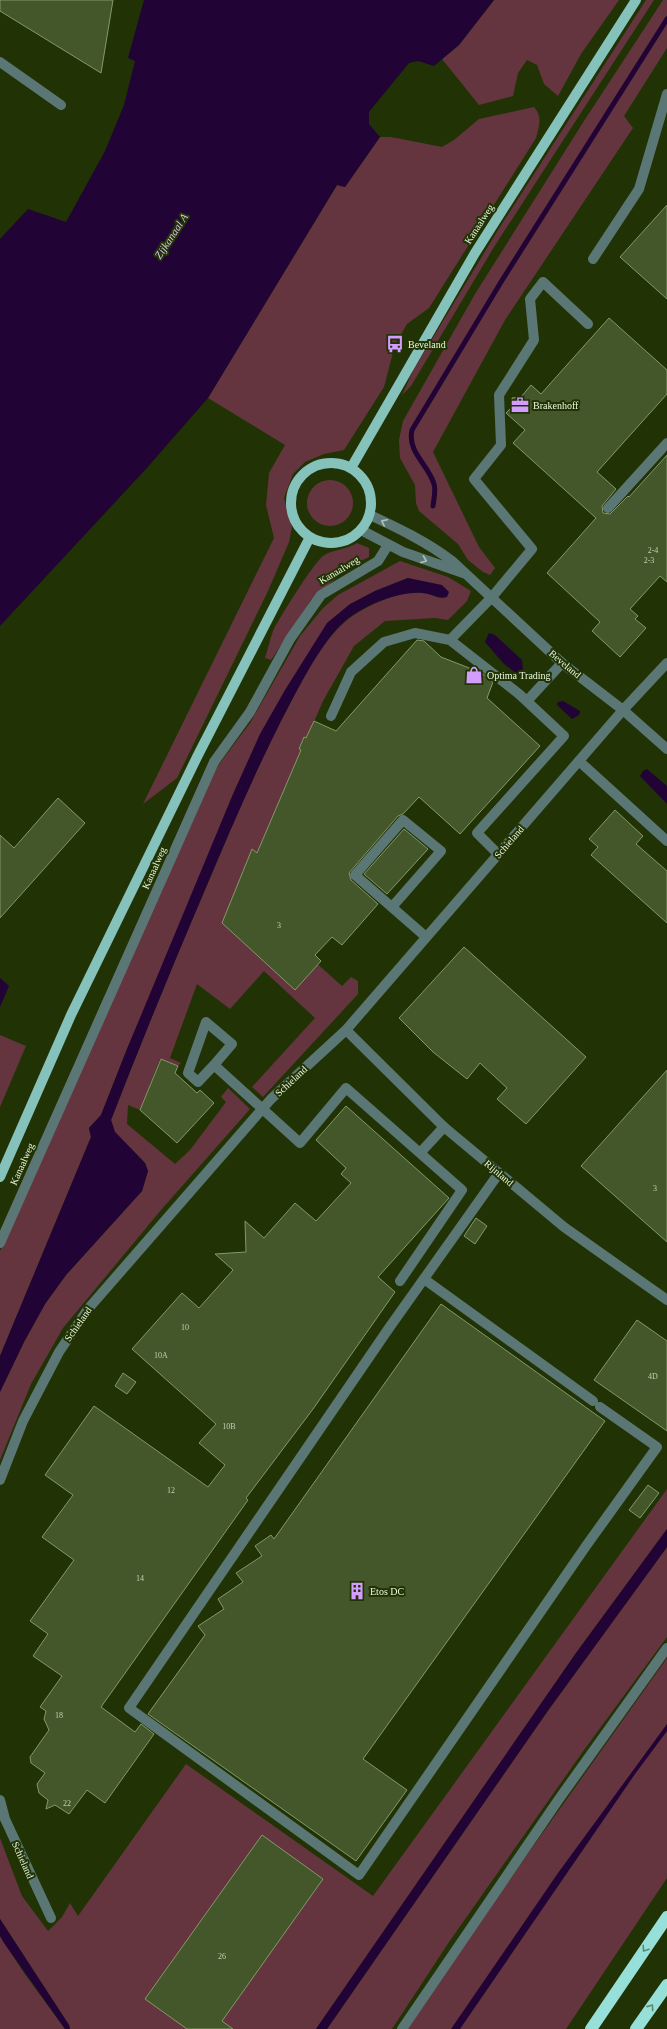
<svg xmlns="http://www.w3.org/2000/svg" width="667" height="2029" font-family="'Times New Roman',serif">
  <style>
    .green { fill: #64353e }
    .water { fill: #220335 }
    .lines { fill: none; stroke-linecap: round; stroke-linejoin: round }
    .stream { stroke: #220335; stroke-width: 5 }
    .building { fill: #43572a; stroke: #839969 }
    .lane { stroke: #5b7775; stroke-width: 10 }
    .street { stroke: #5b7775; stroke-width: 10 }
    .primary { stroke: #86c2bc; stroke-width: 10 }
    .highway { stroke: #97e0d9; stroke-width: 12 }
    .oneway { stroke: #b1c4b4 }
    .oneway2 { stroke: #5c8a6e }
    .labels { text-anchor: middle; dominant-baseline: central; stroke-width: 4; stroke-linejoin: round; paint-order: stroke }
    .number-label { font-size: 8px; fill: #c1d0b1 }
    .street-label { font-size: 10px; fill: #ebf8de; stroke: #213304 }
    .poi-label { font-size: 10px; fill: #ebf8de; stroke: #213304; text-anchor: start }
    .water-label { font-size: 11px; font-style: italic; fill: #ddc3f5; stroke: #213304 }
  </style>
  <rect width="100%" height="100%" fill="#213304"/>
  <path class="green" d="M 494,0 L 619,0 L 581,54 L 558,96 L 544,84 L 537,65 L 527,60 L 518,73 L 513,96 L 479,105 L 442,59 L 459,45 Z
    M 646,0 L 654,0 L 494,247 L 411,386 L 402,395 L 414,369 L 498,230 Z
    M 663,0 L 667,0 L 667,48 L 624,116 L 633,128 L 505,320 L 433,452 L 479,547 L 495,568 L 490,575 L 483,572 L 468,560 L 458,544 L 419,511 L 416,503 L 415,485 L 400,458 L 399,440 L 403,421 L 475,294 L 584,121 Z
    M 534,107 C 543,117 539,126 536,138 L 429,308 L 407,324 L 395,345 L 384,387 L 344,450 L 324,454 L 305,462 L 293,474 L 284,498 L 292,527 L 289,542 L 268,591 L 177,778 L 143,804 L 274,538 L 266,505 L 269,473 L 285,445 L 208,398 L 337,185 L 345,187 L 380,137 L 391,137 L 442,147 L 454,140 L 479,119 Z
    M307 503a23 23 0 1 1 46 0a23 23 0 1 1-46 0Z
    M 357,543 L 369,548 L 369,557 L 350,566 L 311,600 L 271,660 L 265,658 C 268,649 270,639 273,631 C 279,618 313,564 323,556 C 333,549 346,550 357,543 Z
    M 400,561 L 448,577 L 471,591 L 467,601 L 448,620 L 435,618 L 385,621 L 354,646 L 323,701 L 260,846 L 306,887 L 286,936 L 342,986 L 351,977 L 358,981 L 358,994 L 263,1097 L 252,1087 L 315,1018 L 264,971 L 230,1009 L 197,984 L 170,1058 L 181,1063 L 178,1066 L 160,1059 L 140,1110 L 128,1105 L 127,1124 L 175,1164 L 190,1150 L 226,1102 L 221,1097 L 228,1088 L 250,1109 L 161,1210 L 63,1328 L 31,1384 L 0,1460 L 0,1392 L 24,1342 L 45,1304 L 66,1275 L 142,1191 L 148,1171 L 145,1163 L 115,1132 L 111,1120 C 141,1043 172,966 205,890 C 228,836 251,780 278,727 C 295,695 317,646 345,622 C 359,609 394,593 414,592 C 424,592 433,595 442,599 L 408,578 L 375,591 L 350,605 L 285,690 L 127,1049 L 101,1115 L 89,1128 L 91,1137 L 0,1356 L 0,1251 L 217,767 L 250,723 L 300,636 L 323,608 L 338,595 Z
    M 0,1035 L 26,1046 L 0,1107 Z
    M 667,1489 L 667,1529 L 576,1653 L 316,2029 L 70,2029 L 69,2025 L 0,1919 L 0,1838 L 22,1896 L 48,1931 L 62,1917 L 70,1903 L 78,1916 L 186,1764 L 373,1896 Z
    M 667,1547 L 667,1637 L 584,1750 L 449,1942 L 392,2029 L 327,2029 L 547,1712 Z
    M 667,1658 L 667,1878 L 566,2029 L 407,2029 L 522,1862 Z
    M 0,1936 L 24,1973 L 65,2029 L 0,2029 Z"/>
  <path class="water" d="M 144,0 L 494,0 L 459,45 L 434,66 L 418,61 L 409,63 L 369,112 L 369,124 L 380,137 L 345,187 L 337,185 L 208,398 L 146,469 L 0,626 L 0,239 L 28,209 L 66,222 L 105,151 L 124,105 L 135,61 L 128,58 Z
    M 408,578 L 442,585 L 449,592 L 447,597 C 439,600 431,593 422,593 C 398,591 363,606 345,621 C 320,642 295,695 279,725 C 252,779 228,835 204,892 C 172,967 141,1043 111,1120 L 115,1132 L 145,1163 L 148,1171 L 142,1191 L 66,1275 L 45,1304 L 24,1342 L 0,1392 L 0,1356 L 91,1137 L 89,1128 L 101,1115 L 127,1049 L 233,794 L 260,734 L 285,690 L 327,623 L 350,604 L 375,591 Z
    M 489,633 L 495,635 L 522,660 L 523,669 L 517,674 L 504,664 L 485,642 Z
    M 563,701 L 580,711 L 579,715 L 572,719 L 557,705 L 558,702 Z
    M 647,769 L 667,786 L 667,804 L 640,776 L 643,771 Z
    M 0,978 L 9,986 L 0,1007 Z
    M 667,1529 L 667,1547 L 547,1712 L 327,2029 L 316,2029 L 576,1653 Z
    M 667,1724 L 667,1731 L 635,1774 L 460,2029 L 451,2029 L 558,1873 Z
    M 0,1919 L 69,2025 L 70,2029 L 65,2029 L 4,1943 L 0,1936 Z"/>
  <g class="lines">
    <path class="stream" d="M 433,506 C 434,499 436,490 434,484 C 428,464 407,452 412,430 L 501,282 L 667,19"/>
  </g>
  <path class="building" d="M 0,0 L 113,0 L 101,73 L 0,11 Z
    M 667,205 L 667,299 L 620,257 Z
    M 609,318 L 667,370 L 667,394 L 597,472 L 616,489 L 602,506 L 603,513 L 610,514 L 628,496 L 629,497 L 667,455 L 667,582 L 660,576 L 630,609 L 638,616 L 635,619 L 646,628 L 620,657 L 592,631 L 600,622 L 547,573 L 596,518 L 513,443 L 525,430 L 506,413 L 512,407 L 512,398 L 521,397 L 531,385 L 541,394 Z
    M 417,640 L 424,641 L 441,657 L 482,673 L 493,682 L 487,698 L 540,746 L 460,834 L 419,797 L 403,814 L 398,816 L 349,873 L 351,880 L 378,904 L 342,945 L 332,937 L 315,955 L 321,961 L 295,990 L 222,923 L 252,849 L 257,853 L 301,750 L 299,749 L 304,737 L 306,738 L 314,721 L 336,731 Z
    M 58,798 L 85,823 L 0,918 L 0,835 L 14,848 Z
    M 615,810 L 643,836 L 636,844 L 667,871 L 667,923 L 591,855 L 598,847 L 589,839 Z
    M 404,829 L 428,849 L 387,894 L 364,874 Z
    M 464,947 L 586,1057 L 526,1124 L 497,1099 L 507,1088 L 480,1063 L 467,1079 L 433,1052 L 399,1018 Z
    M 161,1059 L 178,1066 L 175,1073 L 197,1093 L 200,1090 L 214,1103 L 177,1143 L 140,1110 Z
    M 667,1070 L 667,1242 L 581,1166 Z
    M 346,1106 L 449,1198 L 378,1277 L 395,1292 L 313,1409 L 246,1498 L 248,1500 L 101,1707 L 135,1732 L 141,1724 L 154,1734 L 105,1803 L 87,1790 L 69,1814 L 55,1805 L 46,1809 L 48,1800 L 39,1793 L 37,1784 L 45,1773 L 31,1763 L 30,1757 L 49,1730 L 44,1719 L 46,1711 L 40,1707 L 62,1676 L 33,1656 L 48,1634 L 30,1621 L 74,1560 L 42,1537 L 73,1495 L 45,1475 L 94,1406 L 208,1487 L 225,1465 L 199,1443 L 216,1424 L 132,1349 L 182,1293 L 199,1308 L 233,1270 L 215,1254 L 246,1252 L 245,1221 L 264,1238 L 295,1203 L 316,1221 L 351,1183 L 341,1174 L 346,1168 L 316,1140 Z
    M 476,1218 L 487,1226 L 475,1244 L 464,1236 Z
    M 441,1304 L 605,1421 L 363,1759 L 407,1790 L 356,1861 L 148,1714 L 205,1635 L 198,1626 L 224,1609 L 218,1599 L 243,1582 L 236,1573 L 262,1556 L 255,1546 L 271,1535 L 274,1539 Z
    M 637,1320 L 667,1341 L 667,1431 L 594,1380 Z
    M 123,1373 L 136,1382 L 127,1394 L 115,1386 Z
    M 648,1485 L 659,1493 L 640,1518 L 629,1510 Z
    M 262,1835 L 323,1879 L 222,2021 L 233,2029 L 187,2029 L 145,1999 Z"/>
  <g class="lines">
    <path class="lane" d="M 0,62 L 61,105
      M 593,259 L 639,189 L 667,94
      M 608,508 L 667,443
      M 450,640 L 492,597 L 532,549 L 474,479 L 501,445 L 499,395 L 534,340 L 530,299 L 543,282 L 588,324
      M 527,701 L 562,663
      M 331,716 L 351,672 L 384,642 L 415,633 L 450,640 L 519,694 L 564,736 L 477,833 L 498,854
      M 579,761 L 667,841
      M 392,907 L 441,851 L 403,820 L 355,875 L 426,937
      M 214,1065 L 198,1082 L 188,1073 L 206,1022 L 232,1044 L 214,1065 L 300,1143 L 346,1088 L 462,1190 L 400,1281
      M 420,1153 L 444,1127
      M 499,1173 L 389,1328 L 129,1708 L 359,1875 L 586,1546 L 657,1447 L 600,1407
      M 424,1279 L 593,1401
      M 402,2029 L 559,1799 L 667,1648"/>
    <path class="street" d="M 370,515 C 398,528 427,542 452,561 L 562,663 L 623,710 L 667,749
      M 361,530 L 403,552 L 466,574
      M 346,1030 L 444,1127 L 564,1227 L 667,1300
      M 0,1243 L 214,762 L 250,712 L 290,639 L 321,595 L 378,561 L 388,545
      M 0,1480 L 23,1421 L 59,1352 L 88,1309 L 271,1099 L 346,1030 L 623,710 L 667,663
      M 0,1800 L 5,1819 L 51,1918"/>
    <path class="primary" d="M291 503a40 40 0 1 1 80 0a40 40 0 1 1-80 0Z
      M 351,468 L 475,253 L 636,0
      M 0,1177 L 71,1015 L 198,755 L 310,537"/>
    <path class="highway" d="M 591,2029 L 667,1917
      M 636,2029 L 667,1985"/>
  </g>
  <defs><path id="oneway-chevron" d="M-2-3.5L2.5 0L-2 3.5" fill="none" stroke-width="1.6" stroke-linecap="round" stroke-linejoin="round"/></defs>
  <g class="oneway">
    <use href="#oneway-chevron" transform="translate(384 522) rotate(-154)"/>
    <use href="#oneway-chevron" transform="translate(424 560) rotate(21)"/>
  </g>
  <g class="oneway2">
    <use href="#oneway-chevron" transform="translate(645 1949) rotate(124)"/>
    <use href="#oneway-chevron" transform="translate(651 2007) rotate(-55)"/>
  </g>
  <defs>
    <g id="bus-bare" transform="scale(1.38)"><path d="M-5-6H5V4H4V6H2V4H-2V6H-4V4H-5ZM-3.5-4V0h7V-4ZM-3.5 1.2v1.5H-2V1.2ZM2 1.2v1.5H3.5V1.2Z" fill="#d29dfd" stroke="#213304" stroke-width="2.5" paint-order="stroke"/></g>
    <g id="office-bare" transform="scale(1.38)"><path d="M-6-3h4V-5.5h4V-3h4V5H-6ZM-1-4.5V-3h2v-1.5ZM-6 0V1H6V0Z" fill="#d29dfd" stroke="#213304" stroke-width="2.5" paint-order="stroke"/></g>
    <g id="shop-bare" transform="scale(1.38)"><path d="M-5-2.5h2.3a2.7 3.5 0 0 1 5.4 0H5L5.5 6h-11ZM-1.5-2.5h3a1.5 2.3 0 0 0-3 0Z" fill="#d29dfd" stroke="#213304" stroke-width="2.5" paint-order="stroke"/></g>
    <g id="building-bare" transform="scale(1.38)"><path d="M-4-6H4V6H1V3H-1V6H-4ZM-2.5-4.3h1.7v1.8h-1.7ZM.8-4.3h1.7v1.8H.8ZM-2.5-1h1.7V.8h-1.7ZM.8-1h1.7V.8H.8Z" fill="#d29dfd" stroke="#213304" stroke-width="2.5" paint-order="stroke"/></g>
  </defs>
  <g fill-rule="evenodd">
    <use href="#bus-bare" x="395" y="344"/>
    <use href="#office-bare" x="520" y="405"/>
    <use href="#shop-bare" x="474" y="675"/>
    <use href="#building-bare" x="357" y="1591"/>
  </g>
  <g class="labels">
    <g class="number-label">
      <text x="653" y="550">2-4</text>
      <text x="649" y="560">2-3</text>
      <text x="279" y="925">3</text>
      <text x="655" y="1188">3</text>
      <text x="185" y="1327">10</text>
      <text x="161" y="1355">10A</text>
      <text x="653" y="1376">4D</text>
      <text x="229" y="1426">10B</text>
      <text x="171" y="1490">12</text>
      <text x="140" y="1578">14</text>
      <text x="59" y="1715">18</text>
      <text x="67" y="1803">22</text>
      <text x="222" y="1956">26</text>
    </g>
    <g class="street-label">
      <text transform="translate(479 224) rotate(-57)">Kanaalweg</text>
      <text transform="translate(339 570) rotate(-31)">Kanaalweg</text>
      <text transform="translate(565 664) rotate(40)">Beveland</text>
      <text transform="translate(509 842) rotate(-49)">Schieland</text>
      <text transform="translate(154 868) rotate(-66)">Kanaalweg</text>
      <text transform="translate(291 1081) rotate(-43)">Schieland</text>
      <text transform="translate(22 1164) rotate(-66)">Kanaalweg</text>
      <text transform="translate(499 1173) rotate(40)">Rijnland</text>
      <text transform="translate(78 1324) rotate(-55)">Schieland</text>
      <text transform="translate(23 1860) rotate(66)">Schieland</text>
    </g>
    <g class="poi-label">
      <text x="408" y="344">Beveland</text>
      <text x="533" y="405">Brakenhoff</text>
      <text x="487" y="675">Optima Trading</text>
      <text x="370" y="1591">Etos DC</text>
    </g>
    <g class="water-label">
      <text transform="translate(171 236) rotate(-57)">Zijkanaal A</text>
    </g>
  </g>
</svg>
